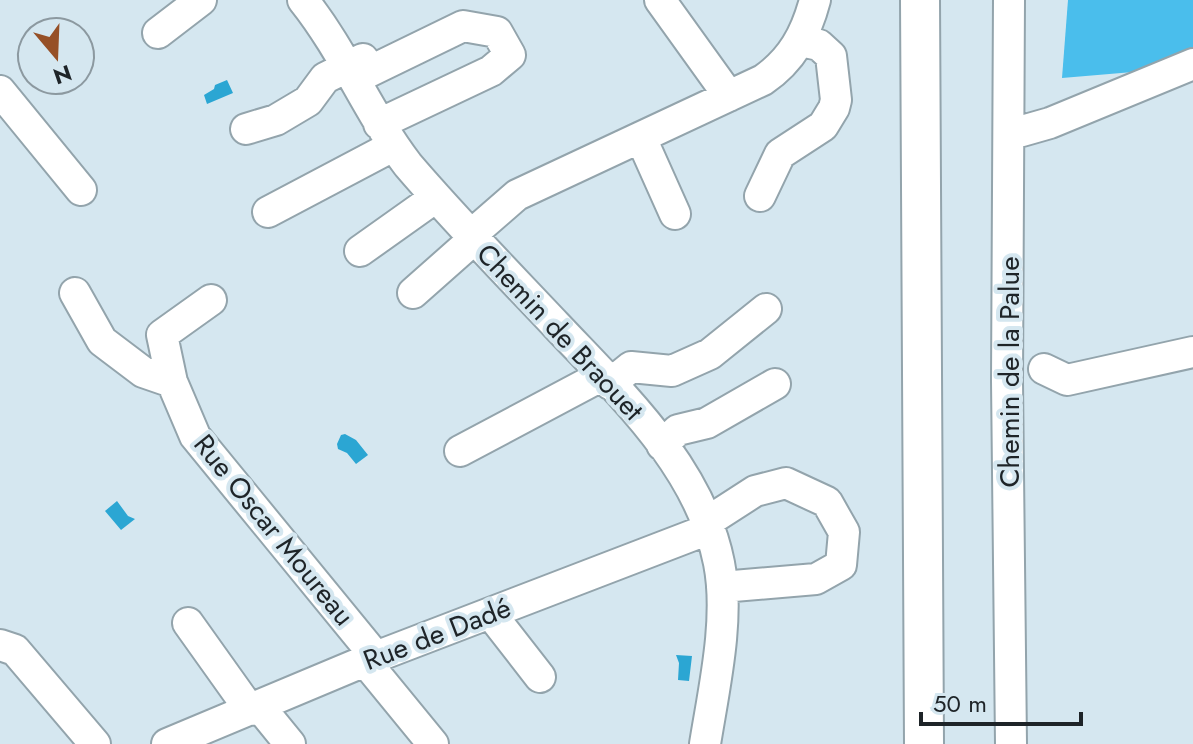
<svg xmlns="http://www.w3.org/2000/svg" width="1193" height="744" font-family="Jost,sans-serif">
  <style>
    .forest { fill: #4abeec }
    .water { fill: #2ba6d3 }
    .lines { fill: none; stroke-linecap: round; stroke-linejoin: round }
    .minor-casing { stroke: #93a4ac; stroke-width: 34 }
    .major-casing { stroke: #93a4ac; stroke-width: 42 }
    .minor { stroke: #fff; stroke-width: 30 }
    .major { stroke: #fff; stroke-width: 38 }
    .labels { text-anchor: middle; dominant-baseline: central; stroke-width: 8; stroke-linejoin: round; paint-order: stroke }
    .street-label { font-size: 28px; fill: #1e2428; stroke: #d5e7f0 }
  </style>
  <rect width="100%" height="100%" fill="#d5e7f0"/>
  <path class="forest" d="M 1068,0 L 1193,0 L 1193,52 L 1133,72 L 1062,78 Z"/>
  <path class="water" d="M 227,80 L 233,93 L 207,104 L 204,95 L 214,89 L 215,85 Z
    M 345,434 L 356,440 L 368,455 L 356,464 L 347,453 L 338,449 L 337,444 L 341,435 Z
    M 117,501 L 128,516 L 135,519 L 121,530 L 105,511 Z
    M 676,655 L 692,656 L 689,681 L 678,680 L 679,663 Z"/>
  <g class="lines">
    <g class="minor-casing">
      <path id="minor" d="M 303,0 C 344,51 368,113 408,165 C 455,220 506,272 556,325 C 621,394 700,467 719,563 C 730,619 714,688 705,744
        M 660,0 L 729,96
        M 1009,0 L 1007,381 L 1011,744
        M 158,33 L 201,0
        M 354,79 L 463,26 L 497,32 L 510,55 L 491,71 L 379,124
        M 0,91 L 81,190
        M 246,129 L 276,120 L 308,101 L 325,78 L 363,59
        M 1010,131 L 1022,131 L 1050,123 L 1193,64
        M 641,138 L 675,214
        M 760,196 L 780,154 L 823,126 L 834,108 L 836,100 L 831,56 L 819,45 L 801,41
        M 268,212 L 393,146
        M 471,235 L 517,195 L 763,80 C 792,60 806,34 815,0
        M 360,251 L 436,197
        M 75,293 L 102,341 L 143,372 L 172,382 L 195,436 L 376,657
        M 413,293 L 474,239
        M 1044,369 L 1067,380 L 1193,352
        M 172,382 L 162,335 L 211,300
        M 610,384 L 631,367 L 672,371 L 710,354 L 766,309
        M 662,445 L 678,430 L 707,423 L 775,384
        M 460,451 L 603,375
        M 707,522 L 755,491 L 786,483 L 827,502 L 844,532 L 841,565 L 816,579 L 722,587
        M 491,614 L 540,677
        M 188,623 L 250,710
        M 0,645 L 15,650 L 95,744
        M 365,661 L 433,744
        M 259,706 L 290,744
        M 167,744 L 365,661 L 709,529"/>
    </g>
    <g class="major-casing">
      <path id="major" d="M 920,0 L 924,744"/>
    </g>
    <use href="#minor" class="minor"/>
    <use href="#major" class="major"/>
  </g>
  <g class="labels">
    <g class="street-label">
      <text transform="translate(560 332) rotate(47)">Chemin de Braouet</text>
      <text transform="translate(1009 372) rotate(-90)">Chemin de la Palue</text>
      <text transform="translate(274 530) rotate(51)">Rue Oscar Moureau</text>
      <text transform="translate(437 634) rotate(-21)">Rue de Dadé</text>
    </g>
  </g>
  <g transform="translate(56 56) rotate(161)"><circle r="38" fill="#d5e7f0" stroke="#8c99a0" stroke-width="2"/>
  <path d="M0-6L14 30L0 20L-14 30Z" fill="#965027"/>
  <text y="-12" font-size="22" font-weight="bold" text-anchor="middle" fill="#1e2428">N</text>
  </g>
  <path d="M921 712v12h160v-12" fill="none" stroke="#1e2428" stroke-width="4"/>
  <text x="933" y="712" font-size="24" fill="#1e2428" stroke="#d5e7f0" stroke-width="6" paint-order="stroke">50 m</text>
</svg>
